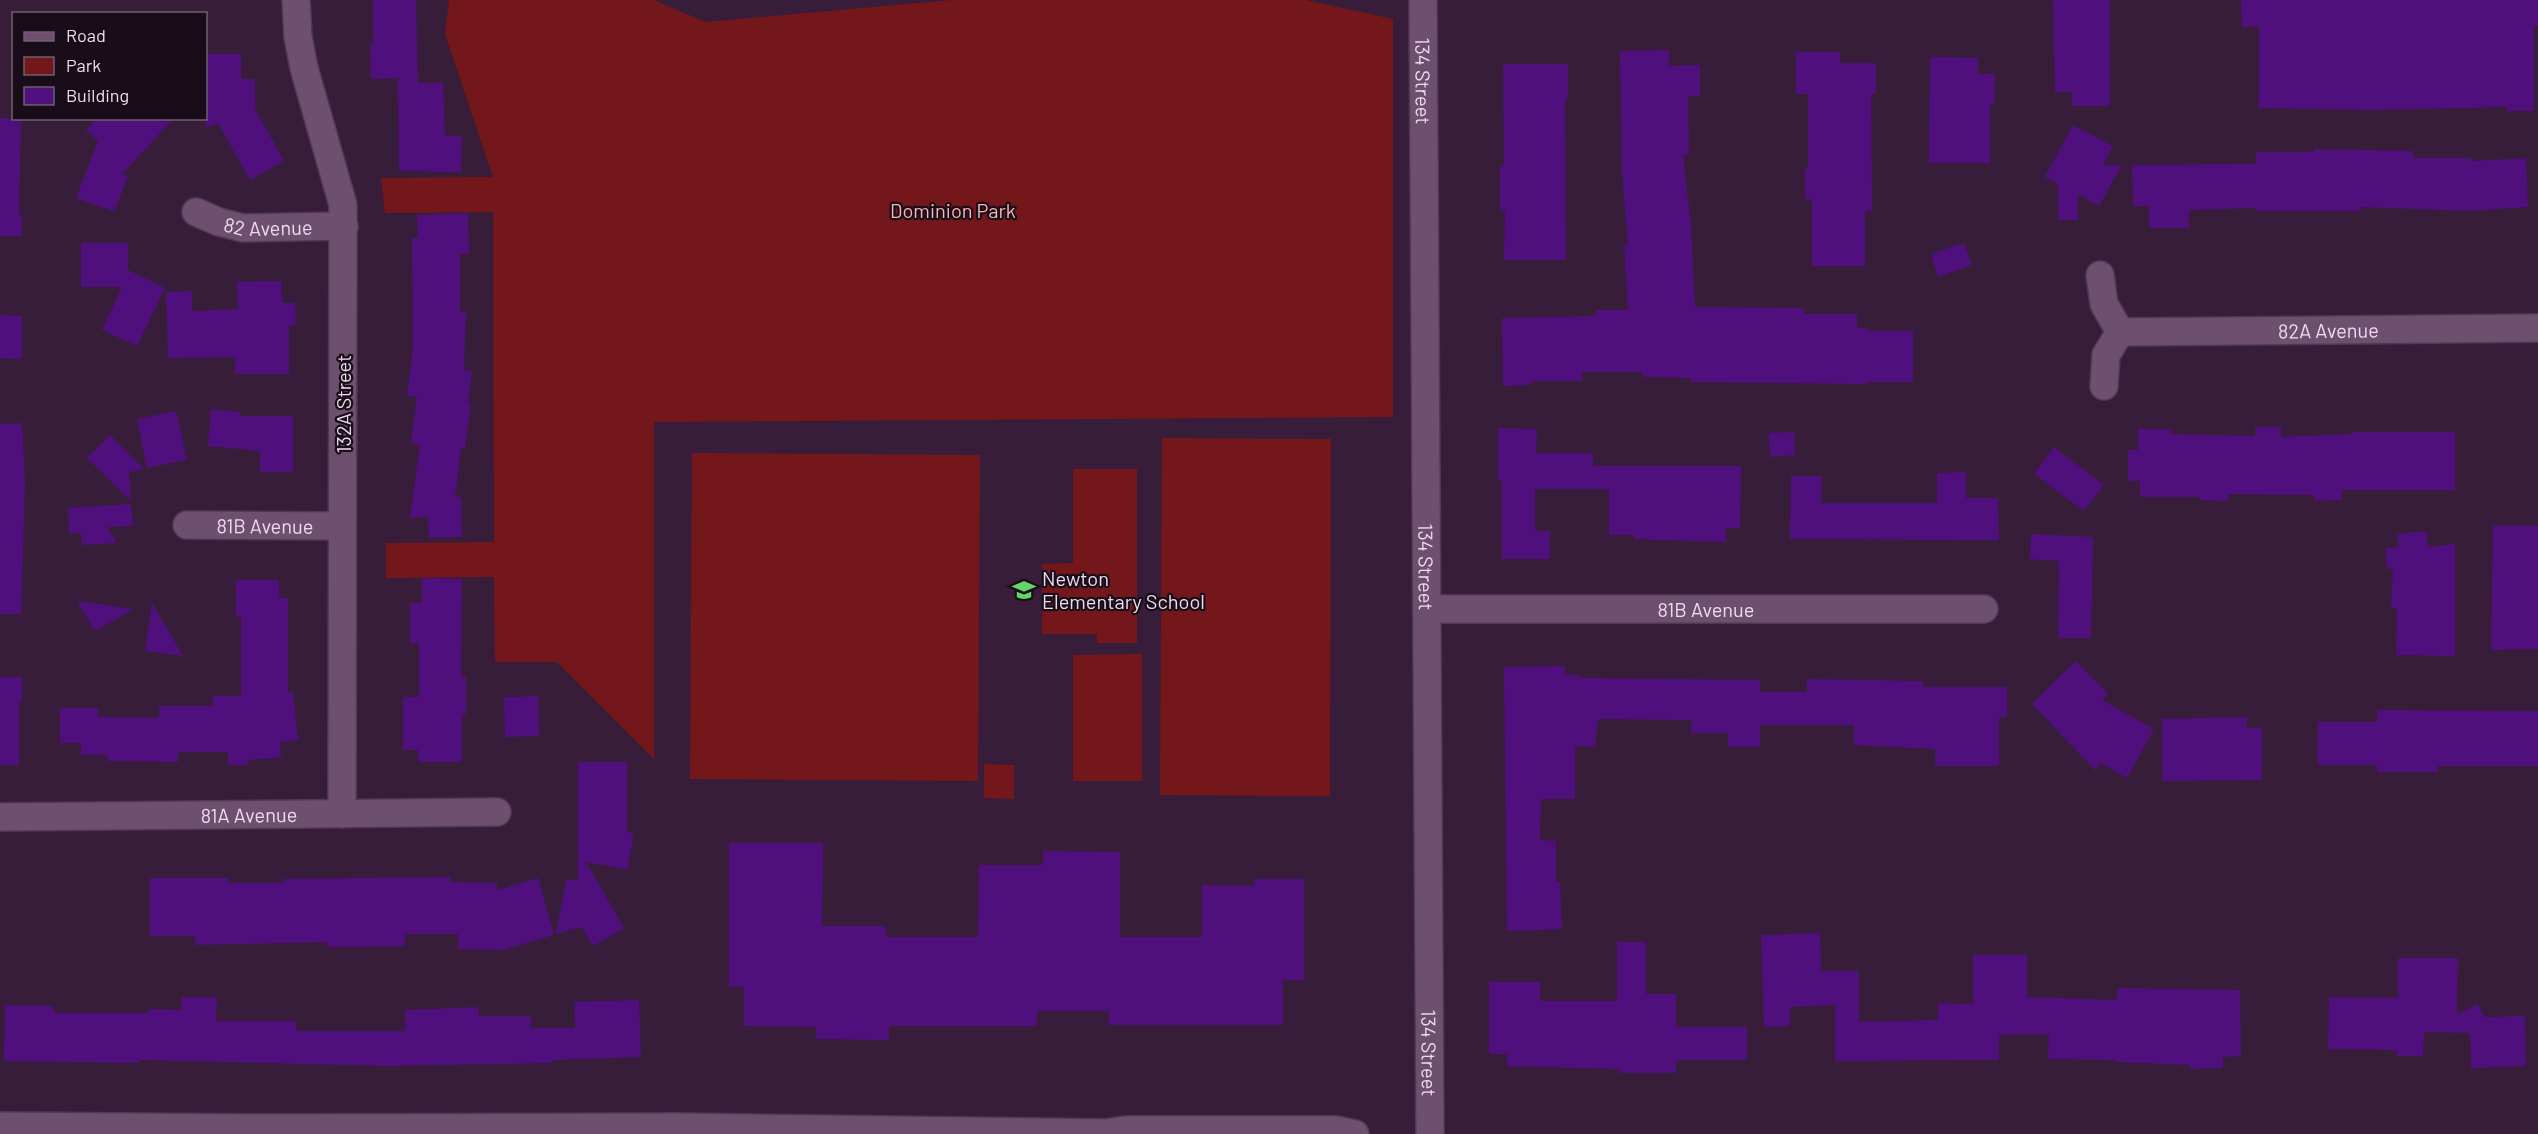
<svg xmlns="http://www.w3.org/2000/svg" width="2538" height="1134" font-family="Barlow,sans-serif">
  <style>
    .green { fill: #74171a }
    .building { fill: #4f107e }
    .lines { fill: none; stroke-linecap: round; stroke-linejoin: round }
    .minor-casing { stroke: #503952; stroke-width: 30 }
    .minor { stroke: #6e4f70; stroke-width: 27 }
    .labels { text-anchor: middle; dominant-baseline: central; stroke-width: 4.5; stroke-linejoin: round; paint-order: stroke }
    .street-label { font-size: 20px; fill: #eddbee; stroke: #190d1a }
    .park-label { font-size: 20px; fill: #f9b7b1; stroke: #190d1a }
    .poi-label { font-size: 20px; fill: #eddbee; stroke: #190d1a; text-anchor: start }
  </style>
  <rect width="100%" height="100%" fill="#381d3b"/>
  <path class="green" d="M 449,0 L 653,0 L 706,22 L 952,0 L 1306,0 L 1393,19 L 1393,417 L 654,422 L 654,759 L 557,662 L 495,662 L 494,577 L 386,578 L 386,543 L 494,542 L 493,212 L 385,213 L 381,178 L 493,177 L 445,34 Z
    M 1162,438 L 1331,439 L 1330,796 L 1160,795 Z
    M 692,453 L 980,455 L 978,781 L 690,779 Z
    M 1073,469 L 1137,469 L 1137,643 L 1097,643 L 1097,634 L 1042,634 L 1042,564 L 1073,563 Z
    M 1142,654 L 1142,781 L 1073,781 L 1073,655 Z
    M 984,764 L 1014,765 L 1014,799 L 984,798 Z"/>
  <path class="building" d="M 373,0 L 416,0 L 418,83 L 443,83 L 445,136 L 462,136 L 461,172 L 399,171 L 398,78 L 371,79 L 370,45 L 373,45 Z
    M 2053,0 L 2110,0 L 2110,106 L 2072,106 L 2072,92 L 2055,92 Z
    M 2241,0 L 2538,0 L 2538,26 L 2534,26 L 2534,111 L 2507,111 L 2507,107 L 2374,110 L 2259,108 L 2259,26 L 2242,27 Z
    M 1669,50 L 1669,66 L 1700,65 L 1700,96 L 1688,96 L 1689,155 L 1683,155 L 1691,226 L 1695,307 L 1804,308 L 1804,314 L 1857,314 L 1857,328 L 1867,328 L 1867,331 L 1913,331 L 1913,382 L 1867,382 L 1867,384 L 1691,382 L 1691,378 L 1643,377 L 1643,372 L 1582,372 L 1582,381 L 1531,381 L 1531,385 L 1503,386 L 1502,318 L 1596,316 L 1596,310 L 1628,310 L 1624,245 L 1628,245 L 1622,172 L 1620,51 Z
    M 1796,52 L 1840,52 L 1840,63 L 1876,63 L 1876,94 L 1871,94 L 1872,211 L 1865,211 L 1865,266 L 1812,266 L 1812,199 L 1805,199 L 1805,168 L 1808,168 L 1808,94 L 1796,94 Z
    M 206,54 L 241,54 L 241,79 L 255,79 L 255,109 L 284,161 L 250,180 L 218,123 L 206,128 Z
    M 1930,57 L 1978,58 L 1978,74 L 1995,74 L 1994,105 L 1990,105 L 1990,163 L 1929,163 Z
    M 1503,64 L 1568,64 L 1568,99 L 1565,99 L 1566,260 L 1504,260 L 1505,211 L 1500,211 L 1500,165 L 1504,165 Z
    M 0,118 L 21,118 L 19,215 L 22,215 L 22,236 L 0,236 Z
    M 96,118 L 174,118 L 122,174 L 128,176 L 114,212 L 76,198 L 98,141 L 86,130 Z
    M 2073,125 L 2113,146 L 2103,165 L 2122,165 L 2099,206 L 2078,194 L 2078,220 L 2058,220 L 2058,184 L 2045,177 Z
    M 2314,149 L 2413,151 L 2413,158 L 2471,158 L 2471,161 L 2526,158 L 2528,207 L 2471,211 L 2361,207 L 2361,211 L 2256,211 L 2256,208 L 2189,210 L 2189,228 L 2149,228 L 2149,206 L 2133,206 L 2132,165 L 2256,164 L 2256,152 L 2314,152 Z
    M 468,213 L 469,254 L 460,254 L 460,311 L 466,312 L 464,370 L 472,371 L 468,403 L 471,403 L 465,449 L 461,448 L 455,497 L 461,497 L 462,537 L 429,538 L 428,517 L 410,518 L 420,445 L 411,443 L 417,397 L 407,396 L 413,348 L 412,238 L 418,238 L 417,215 Z
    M 81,243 L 128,243 L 128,270 L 165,288 L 137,346 L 102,330 L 122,287 L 81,287 Z
    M 1964,243 L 1972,265 L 1938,277 L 1931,254 Z
    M 281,281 L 282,303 L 295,303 L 296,325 L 289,326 L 289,374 L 235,374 L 235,357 L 168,358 L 166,292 L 192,291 L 192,311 L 238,309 L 237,282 Z
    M 0,315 L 22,316 L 22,359 L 0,358 Z
    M 211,409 L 241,412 L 240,416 L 293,416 L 293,472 L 260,472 L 260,451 L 208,446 Z
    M 176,411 L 187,460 L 147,468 L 137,419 Z
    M 22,423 L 25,483 L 21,614 L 0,614 L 0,424 Z
    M 2255,427 L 2281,427 L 2281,437 L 2352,434 L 2352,432 L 2455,432 L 2455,490 L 2342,490 L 2342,500 L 2314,501 L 2314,495 L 2228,494 L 2227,501 L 2200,500 L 2200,497 L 2140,497 L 2140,481 L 2128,481 L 2128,450 L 2138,450 L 2138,429 L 2171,429 L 2171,434 L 2255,436 Z
    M 1498,428 L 1537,429 L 1536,453 L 1593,453 L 1593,466 L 1741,466 L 1740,528 L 1726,528 L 1726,542 L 1634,539 L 1634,535 L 1609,535 L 1609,489 L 1535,489 L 1535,531 L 1550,531 L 1550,559 L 1502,559 L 1502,480 L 1498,480 Z
    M 1794,432 L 1795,455 L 1770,457 L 1769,433 Z
    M 110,435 L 144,469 L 129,472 L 131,501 L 87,458 Z
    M 2054,447 L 2104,485 L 2084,511 L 2034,474 Z
    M 1966,472 L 1966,498 L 1998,498 L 1999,540 L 1790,539 L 1791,476 L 1822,476 L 1821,503 L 1937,503 L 1937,473 Z
    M 131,504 L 133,526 L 107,527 L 117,543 L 82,545 L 81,533 L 69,533 L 68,508 Z
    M 2493,525 L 2538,526 L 2538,649 L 2491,650 Z
    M 2426,531 L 2428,547 L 2455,544 L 2455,656 L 2396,655 L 2397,609 L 2391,608 L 2393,569 L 2387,569 L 2385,548 L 2399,547 L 2397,534 Z
    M 2031,534 L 2093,537 L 2091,638 L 2058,638 L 2059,561 L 2030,559 Z
    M 422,578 L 462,579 L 461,677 L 466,677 L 466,714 L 462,714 L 462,762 L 418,762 L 418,750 L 403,750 L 403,697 L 419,697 L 419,643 L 410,643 L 410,603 L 422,603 Z
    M 236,580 L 279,580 L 279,598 L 288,598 L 288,693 L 293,692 L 298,740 L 280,742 L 281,757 L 248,760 L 248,765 L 228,765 L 228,752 L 178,752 L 178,762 L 107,761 L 108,755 L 81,755 L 81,743 L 60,743 L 60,708 L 98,708 L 98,717 L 159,718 L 159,706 L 213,706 L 213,696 L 241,696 L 241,616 L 236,616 Z
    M 77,601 L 134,609 L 95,631 Z
    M 152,603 L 183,656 L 145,651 Z
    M 2076,661 L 2108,694 L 2102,700 L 2154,729 L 2127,778 L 2101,763 L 2096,771 L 2032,704 Z
    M 1565,666 L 1565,675 L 1579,675 L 1579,678 L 1760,680 L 1760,692 L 1807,692 L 1806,679 L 1923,681 L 1922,687 L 2007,687 L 2007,717 L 1999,717 L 1999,766 L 1935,766 L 1935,749 L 1854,745 L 1854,725 L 1760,725 L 1760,747 L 1728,747 L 1728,733 L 1691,733 L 1691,720 L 1598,719 L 1595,747 L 1575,746 L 1575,799 L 1541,799 L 1540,840 L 1556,841 L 1556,882 L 1560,882 L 1562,929 L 1507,931 L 1504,667 Z
    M 0,677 L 22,677 L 22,701 L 19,701 L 19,765 L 0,765 Z
    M 538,696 L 539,736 L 505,737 L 504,697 Z
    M 2377,710 L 2538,711 L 2538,766 L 2438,766 L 2438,772 L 2377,772 L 2377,765 L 2318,765 L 2318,722 L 2377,722 Z
    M 2247,717 L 2247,728 L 2262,728 L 2262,780 L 2162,781 L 2162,719 Z
    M 578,762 L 627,762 L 627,832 L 634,834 L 627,870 L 586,862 L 624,928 L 593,946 L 582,927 L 556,934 L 566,880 L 578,880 Z
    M 729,843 L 823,843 L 822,926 L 886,926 L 886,937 L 978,937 L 979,865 L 1043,865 L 1043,851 L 1120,852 L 1120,937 L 1202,937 L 1202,885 L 1254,886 L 1254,879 L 1304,879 L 1304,980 L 1283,980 L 1283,1025 L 1109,1025 L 1109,1011 L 1037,1011 L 1037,1026 L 889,1026 L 889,1040 L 816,1039 L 816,1027 L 744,1026 L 744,987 L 729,987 Z
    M 450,877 L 450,882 L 497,883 L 497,890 L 538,878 L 554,935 L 502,950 L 458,949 L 458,934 L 405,934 L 405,946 L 363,947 L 327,947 L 327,942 L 195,945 L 195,936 L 150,936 L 150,878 L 228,878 L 228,883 L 283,883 L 283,879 Z
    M 1820,933 L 1821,971 L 1859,971 L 1859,1022 L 1938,1020 L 1938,1003 L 1973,1004 L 1973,955 L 2027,955 L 2027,997 L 2117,1000 L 2117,988 L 2240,990 L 2241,1056 L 2223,1057 L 2223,1068 L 2190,1069 L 2190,1065 L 2115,1062 L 2115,1060 L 2048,1059 L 2049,1034 L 1999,1035 L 1999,1060 L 1835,1061 L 1835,1005 L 1790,1007 L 1790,1026 L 1764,1027 L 1761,935 Z
    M 1617,942 L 1646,942 L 1646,994 L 1676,994 L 1676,1027 L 1747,1027 L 1747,1060 L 1676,1060 L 1676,1073 L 1619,1073 L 1619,1069 L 1507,1066 L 1507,1054 L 1489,1054 L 1489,982 L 1540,982 L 1540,1001 L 1617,1001 Z
    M 2398,958 L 2458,958 L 2457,1014 L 2478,1004 L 2484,1017 L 2525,1016 L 2526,1066 L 2471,1068 L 2470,1033 L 2424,1032 L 2423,1056 L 2397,1056 L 2397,1050 L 2328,1049 L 2329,997 L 2398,998 Z
    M 182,997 L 217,997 L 216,1021 L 296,1021 L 296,1031 L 405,1031 L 405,1010 L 478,1007 L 479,1016 L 531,1016 L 531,1028 L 575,1028 L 574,1002 L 639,1000 L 641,1057 L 552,1060 L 552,1063 L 387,1066 L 140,1060 L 140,1063 L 4,1061 L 5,1005 L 54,1006 L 54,1013 L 149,1013 L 149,1009 L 181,1010 Z"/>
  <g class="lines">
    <g class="minor-casing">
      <g id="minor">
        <path d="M 296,0 L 298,37 L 304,68 L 343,205 L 342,814"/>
        <path id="s1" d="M 1423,0 L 1430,1134"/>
        <path id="s2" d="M 196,212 L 219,222 L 243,228 L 344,226"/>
        <path id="s3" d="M 2100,275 L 2104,304 L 2120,332 L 2538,328"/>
        <path d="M 2104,386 L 2106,355 L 2120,332"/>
        <path id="s4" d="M 187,525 L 342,526"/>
        <path id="s5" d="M 1428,609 L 1984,609"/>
        <path id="s6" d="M 0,817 L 497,812"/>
        <path d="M 0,1126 L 253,1128 L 679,1127 L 1106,1133 L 1125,1130 L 1336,1130 L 1355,1134"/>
      </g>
    </g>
    <use href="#minor" class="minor"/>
  </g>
  <defs>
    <g id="school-bare" transform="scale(1.8)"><path d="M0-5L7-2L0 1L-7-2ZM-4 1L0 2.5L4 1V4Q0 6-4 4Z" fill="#64d468" stroke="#190d1a" stroke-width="2.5" paint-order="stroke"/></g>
  </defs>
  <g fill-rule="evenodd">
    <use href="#school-bare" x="1024" y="590"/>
  </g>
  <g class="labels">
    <g class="street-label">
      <text stroke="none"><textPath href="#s1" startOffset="81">134 Street</textPath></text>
      <text stroke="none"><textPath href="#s2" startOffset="75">82 Avenue</textPath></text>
      <text stroke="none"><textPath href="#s3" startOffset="270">82A Avenue</textPath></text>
      <text transform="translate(343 404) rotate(-90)">132A Street</text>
      <text stroke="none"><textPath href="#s4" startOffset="78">81B Avenue</textPath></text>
      <text stroke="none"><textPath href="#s1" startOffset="567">134 Street</textPath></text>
      <text stroke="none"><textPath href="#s5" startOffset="278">81B Avenue</textPath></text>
      <text stroke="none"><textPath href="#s6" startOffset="249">81A Avenue</textPath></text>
      <text stroke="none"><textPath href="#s1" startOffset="1053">134 Street</textPath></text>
    </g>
    <g class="park-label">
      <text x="953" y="210">Dominion Park</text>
    </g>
    <g class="poi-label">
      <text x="1042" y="578">Newton<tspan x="1042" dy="23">Elementary School</tspan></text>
    </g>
  </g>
  <rect x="12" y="12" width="195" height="108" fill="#190d1a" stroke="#6e5f6f" stroke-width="1.5"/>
  <rect x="24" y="32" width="30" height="9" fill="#6e4f70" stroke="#6e5f6f" stroke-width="1.5"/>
  <text x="66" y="42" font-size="18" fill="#eddbee">Road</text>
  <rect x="24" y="57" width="30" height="18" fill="#74171a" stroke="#6e5f6f" stroke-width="1.5"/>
  <text x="66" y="72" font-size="18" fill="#eddbee">Park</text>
  <rect x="24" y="87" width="30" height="18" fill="#4f107e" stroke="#6e5f6f" stroke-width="1.5"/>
  <text x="66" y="102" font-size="18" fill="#eddbee">Building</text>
</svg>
